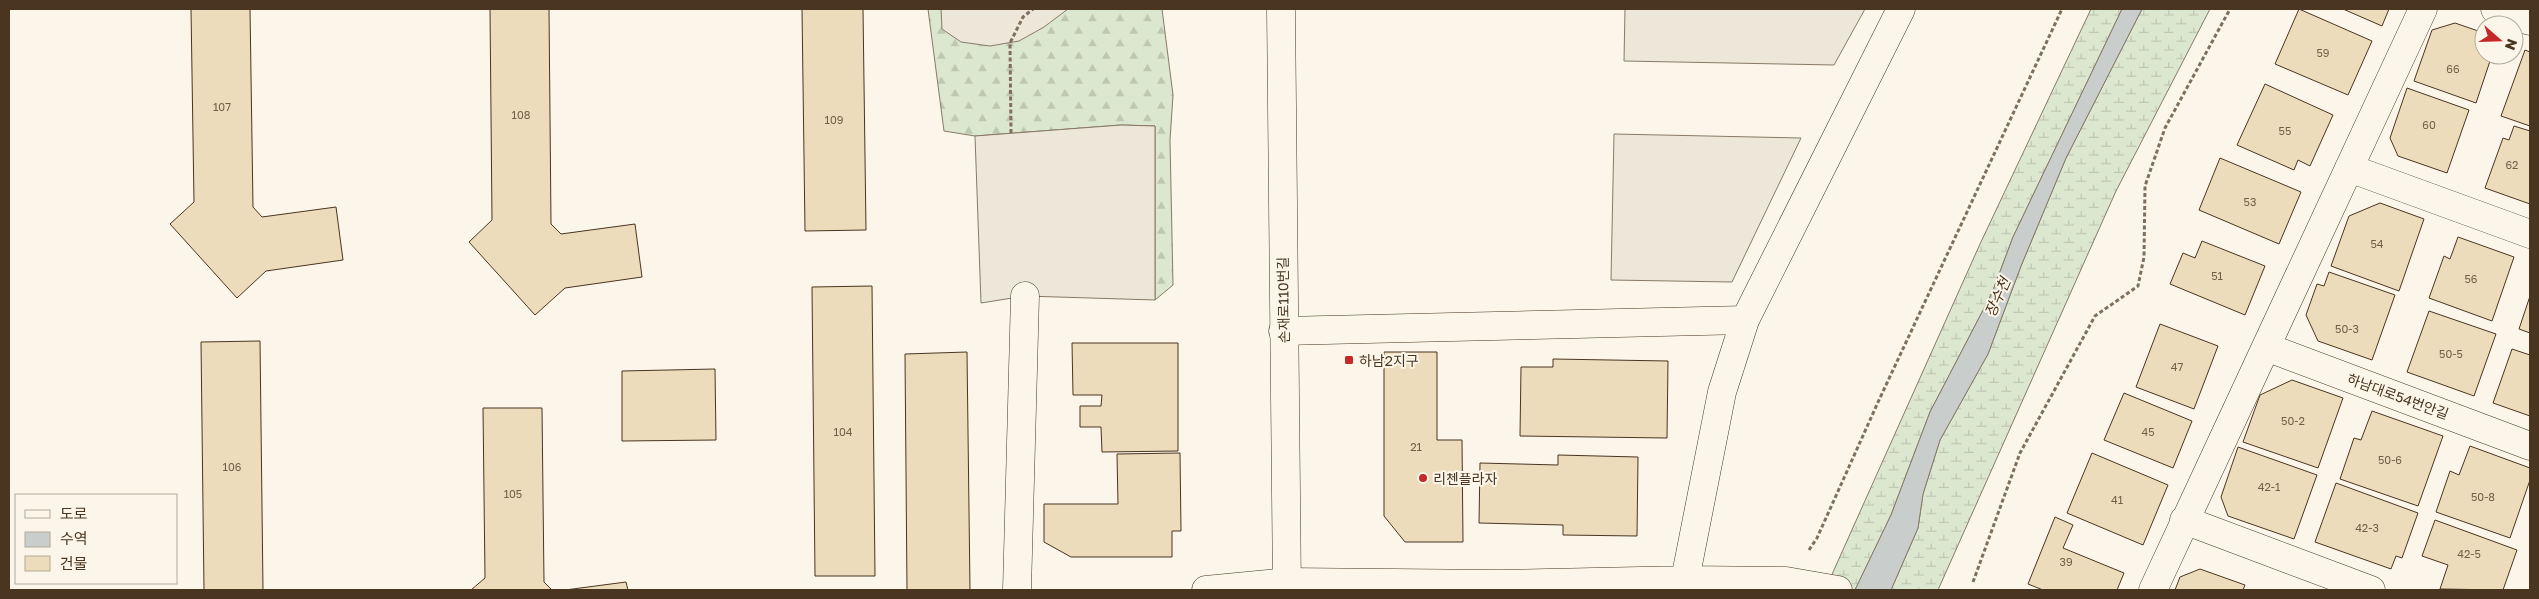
<svg xmlns="http://www.w3.org/2000/svg" width="2539" height="599" font-family="'Golos Text','Noto Sans KR',sans-serif">
  <style>
    .forest { fill: url(#forest-firs); stroke: #887966 }
    .wetland { fill: url(#wetland-marsh); stroke: #887966 }
    .parking { fill: #ede7d9; stroke: #887966 }
    .water { fill: #c9cecd; stroke: #887966 }
    .building { fill: #ecdcbc; stroke: #4a3520 }
    .lines { fill: none; stroke-linecap: round; stroke-linejoin: round }
    .minor-casing { stroke: #4a3520; stroke-width: 29 }
    .tertiary-casing { stroke: #4a3520; stroke-width: 29 }
    .path { stroke: #7f6f5c; stroke-width: 3; stroke-dasharray: 4 2.5; stroke-linecap: butt }
    .minor { stroke: #fbf6e9; stroke-width: 28 }
    .tertiary { stroke: #fbf6e9; stroke-width: 28 }
    .poi-dot { fill: #c62828; stroke: #fbf6e9; stroke-width: 2 }
    .labels { text-anchor: middle; dominant-baseline: central; stroke-width: 4; stroke-linejoin: round; paint-order: stroke }
    .number-label { font-size: 11px; fill: #725f47 }
    .street-label { font-size: 14px; fill: #4a3520; stroke: #fbf6e9 }
    .poi-label { font-size: 14px; fill: #4a3520; stroke: #fbf6e9; text-anchor: start }
    .water-label { font-size: 15px; font-style: italic; fill: #4a3520; stroke: #fbf6e9 }
  </style>
  <defs>
    <pattern id="forest-firs" width="22" height="20" patternUnits="userSpaceOnUse" patternTransform="scale(1.25)"><rect width="22" height="20" fill="#dce7d0"/><path d="M5 1l3.5 6h-7zM16 11l3.5 6h-7z" fill="#bec7b2"/></pattern>
    <pattern id="wetland-marsh" width="20" height="14" patternUnits="userSpaceOnUse" patternTransform="scale(1.25)"><rect width="20" height="14" fill="#dce7d0"/><path d="M1 5h8M5 5V1M11 12h8M15 12V8" fill="none" stroke="#bec7b2"/></pattern>
  </defs>
  <rect width="100%" height="100%" fill="#fbf6e9"/>
  <path class="forest" d="M 928,9 L 1162,9 L 1173,95 L 1170,140 L 1173,285 L 1155,300 L 1155,126 L 1121,125 L 975,136 L 944,131 Z"/>
  <path class="wetland" d="M 2091,9 L 2122,9 L 2013,237 L 1992,293 L 1930,412 L 1891,515 L 1855,590 L 1825,590 L 1980,244 Z
    M 2142,9 L 2210,9 L 2116,191 L 1938,590 L 1891,590 L 1918,528 L 1923,494 L 1940,440 L 1988,354 L 2021,266 L 2066,158 Z"/>
  <path class="parking" d="M 941,9 L 1068,9 L 1044,27 L 1019,41 L 990,46 L 961,42 L 942,29 Z
    M 1625,9 L 1865,9 L 1834,65 L 1624,61 Z
    M 1121,125 L 1155,126 L 1155,300 L 1025,296 L 981,303 L 975,136 Z
    M 1614,134 L 1801,138 L 1732,282 L 1611,280 Z"/>
  <path class="water" d="M 2122,9 L 2142,9 L 2066,158 L 2021,266 L 1988,354 L 1940,440 L 1923,494 L 1918,528 L 1891,590 L 1855,590 L 1891,515 L 1930,412 L 1992,293 L 2013,237 Z"/>
  <path class="building" d="M 191,9 L 250,9 L 253,207 L 262,217 L 336,207 L 343,260 L 266,271 L 237,298 L 170,224 L 194,202 Z
    M 490,9 L 549,9 L 551,224 L 561,234 L 635,224 L 642,277 L 565,288 L 535,315 L 469,242 L 492,220 Z
    M 802,9 L 863,9 L 866,230 L 805,231 Z
    M 2299,9 L 2372,41 L 2348,95 L 2275,64 Z
    M 2343,9 L 2389,9 L 2382,26 Z
    M 2455,23 L 2484,33 L 2484,55 L 2492,55 L 2476,103 L 2414,81 L 2432,30 Z
    M 2525,50 L 2530,52 L 2530,126 L 2501,116 Z
    M 2265,84 L 2333,115 L 2310,166 L 2298,160 L 2294,170 L 2237,145 Z
    M 2407,88 L 2469,110 L 2447,173 L 2398,156 L 2390,138 Z
    M 2514,126 L 2530,131 L 2530,204 L 2485,188 L 2503,138 L 2509,140 Z
    M 2220,158 L 2301,192 L 2279,244 L 2199,210 Z
    M 2380,203 L 2424,219 L 2399,291 L 2331,266 L 2349,216 Z
    M 2458,237 L 2514,257 L 2492,321 L 2429,298 L 2444,256 L 2450,259 Z
    M 2202,241 L 2265,266 L 2245,315 L 2170,284 L 2183,253 L 2195,258 Z
    M 2329,272 L 2395,295 L 2372,360 L 2318,341 L 2306,315 L 2317,284 L 2324,286 Z
    M 872,286 L 875,576 L 815,576 L 812,287 Z
    M 2530,296 L 2530,333 L 2519,329 Z
    M 2429,311 L 2496,334 L 2474,396 L 2407,372 Z
    M 2160,324 L 2218,346 L 2194,409 L 2136,387 Z
    M 260,341 L 263,590 L 204,590 L 201,342 Z
    M 1072,343 L 1178,343 L 1178,451 L 1102,452 L 1101,427 L 1080,427 L 1080,406 L 1101,406 L 1102,395 L 1073,395 Z
    M 2512,349 L 2530,355 L 2530,416 L 2493,403 Z
    M 967,352 L 970,590 L 907,590 L 905,354 Z
    M 1384,352 L 1437,352 L 1437,440 L 1462,440 L 1463,542 L 1405,542 L 1384,516 Z
    M 1553,359 L 1668,361 L 1667,438 L 1520,436 L 1521,367 L 1553,367 Z
    M 715,369 L 716,440 L 622,441 L 622,371 Z
    M 2292,380 L 2343,398 L 2318,468 L 2243,442 L 2260,395 Z
    M 2124,393 L 2192,421 L 2173,468 L 2104,440 Z
    M 483,408 L 542,408 L 544,582 L 552,590 L 471,590 L 485,578 Z
    M 2372,411 L 2443,436 L 2418,506 L 2340,479 L 2354,438 L 2361,440 Z
    M 2470,446 L 2530,468 L 2530,480 L 2510,538 L 2436,512 L 2450,471 L 2459,475 Z
    M 2238,447 L 2317,475 L 2294,539 L 2228,516 L 2221,497 Z
    M 1180,453 L 1181,531 L 1172,531 L 1172,557 L 1071,557 L 1044,542 L 1044,504 L 1118,504 L 1117,454 Z
    M 2092,453 L 2168,485 L 2143,545 L 2067,513 Z
    M 1558,455 L 1638,457 L 1637,536 L 1563,535 L 1563,525 L 1479,523 L 1480,463 L 1558,465 Z
    M 2336,483 L 2418,513 L 2402,558 L 2396,556 L 2391,569 L 2315,542 Z
    M 2055,517 L 2073,525 L 2063,548 L 2124,573 L 2117,590 L 2043,590 L 2028,584 Z
    M 2435,520 L 2517,550 L 2503,590 L 2440,589 L 2448,565 L 2422,556 Z
    M 2200,569 L 2245,585 L 2243,590 L 2175,590 L 2180,577 Z
    M 626,582 L 628,590 L 565,590 Z"/>
  <g class="lines">
    <g class="minor-casing">
      <path id="minor" d="M 2495,9 L 2530,21
        M 2349,168 L 2530,234
        M 1283,331 L 1745,320
        M 2266,347 L 2530,446
        M 2184,520 L 2371,590
        M 1017,590 L 1025,296
        M 1206,590 L 1288,582 L 1498,584 L 1686,580 L 1786,581 L 1838,590
        M 1683,590 L 1722,392 L 1745,320 L 1901,9
        M 2153,590 L 2423,9"/>
    </g>
    <g class="tertiary-casing">
      <path id="tertiary" d="M 1281,9 L 1287,590"/>
    </g>
    <path class="path" d="M 1011,133 L 1010,43 L 1023,17 L 1033,9
      M 1809,550 L 1817,538 L 1879,400 L 2062,9
      M 1973,582 L 2020,453 L 2095,316 L 2138,286 L 2144,257 L 2145,186 L 2165,128 L 2230,9"/>
    <use href="#minor" class="minor"/>
    <use href="#tertiary" class="tertiary"/>
  </g>
  <g class="poi-dot">
    <rect x="1344" y="355" width="10" height="10" rx="2.5"/>
    <circle cx="1423" cy="478" r="5"/>
  </g>
  <g class="labels">
    <g class="number-label">
      <text x="2323" y="52">59</text>
      <text x="2453" y="68">66</text>
      <text x="222" y="106">107</text>
      <text x="521" y="114">108</text>
      <text x="834" y="119">109</text>
      <text x="2429" y="124">60</text>
      <text x="2285" y="130">55</text>
      <text x="2512" y="164">62</text>
      <text x="2250" y="201">53</text>
      <text x="2377" y="243">54</text>
      <text x="2217" y="275">51</text>
      <text x="2471" y="278">56</text>
      <text x="2347" y="328">50-3</text>
      <text x="2451" y="353">50-5</text>
      <text x="2177" y="366">47</text>
      <text x="2293" y="420">50-2</text>
      <text x="843" y="431">104</text>
      <text x="2148" y="431">45</text>
      <text x="1416" y="446">21</text>
      <text x="2390" y="459">50-6</text>
      <text x="232" y="466">106</text>
      <text x="2269" y="486">42-1</text>
      <text x="513" y="493">105</text>
      <text x="2483" y="496">50-8</text>
      <text x="2117" y="499">41</text>
      <text x="2367" y="527">42-3</text>
      <text x="2469" y="553">42-5</text>
      <text x="2066" y="561">39</text>
    </g>
    <g class="street-label">
      <text transform="translate(1283 300) rotate(-91)">손재로110번길</text>
      <text transform="translate(2398 396) rotate(20)">하남대로54번안길</text>
    </g>
    <g class="poi-label">
      <text x="1359" y="360">하남2지구</text>
      <text x="1433" y="478">리첸플라자</text>
    </g>
    <g class="water-label">
      <text transform="translate(1997 297) rotate(-66)">장수천</text>
    </g>
  </g>
  <rect width="2539" height="599" fill="none" stroke="#4a3520" stroke-width="20"/>
  <rect x="15" y="494" width="162" height="90" fill="#fbf6e9" stroke="#b4a999"/>
  <rect x="25" y="510" width="25" height="8" fill="#fbf6e9" stroke="#b4a999"/>
  <text x="60" y="519" font-size="15" fill="#4a3520">도로</text>
  <rect x="25" y="532" width="25" height="15" fill="#c9cecd" stroke="#b4a999"/>
  <text x="60" y="544" font-size="15" fill="#4a3520">수역</text>
  <rect x="25" y="556" width="25" height="15" fill="#ecdcbc" stroke="#b4a999"/>
  <text x="60" y="569" font-size="15" fill="#4a3520">건물</text>
  <g transform="translate(2499 40) rotate(110)"><circle r="24" fill="#fbf6e9" stroke="#b4a999"/>
  <path d="M0-4L9 19L0 12L-9 19Z" fill="#c62828"/>
  <text y="-8" font-size="14" font-weight="bold" text-anchor="middle" fill="#4a3520">N</text>
  </g>
</svg>
